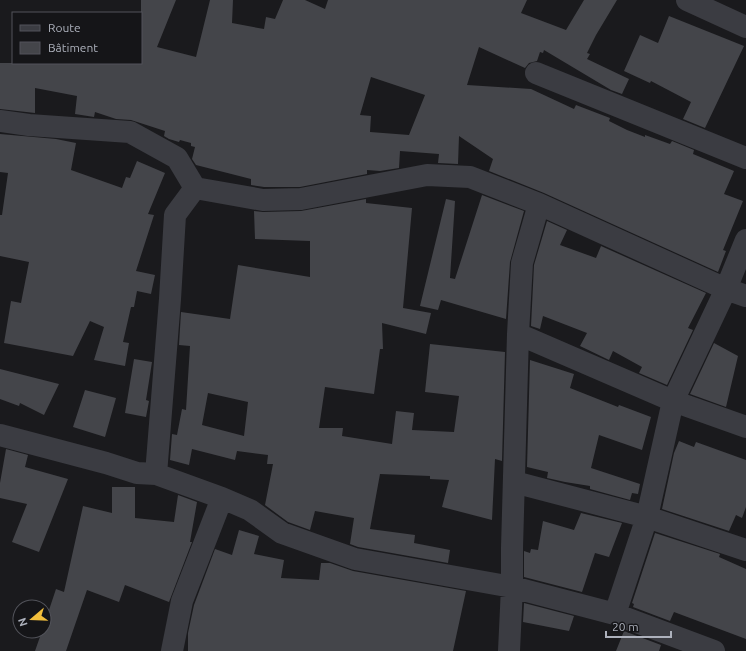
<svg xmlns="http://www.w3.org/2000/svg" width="746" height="651" font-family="Ubuntu,sans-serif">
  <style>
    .building { fill: #44454a; fill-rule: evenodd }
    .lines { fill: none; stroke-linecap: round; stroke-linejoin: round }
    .minor { stroke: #3b3c42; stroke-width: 22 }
  </style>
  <rect width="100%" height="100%" fill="#1a1a1d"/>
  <path class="building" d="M 141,0 L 176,0 L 157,47 L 196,57 L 210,0 L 233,0 L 232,23 L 264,29 L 266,17 L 275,19 L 283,0 L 305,0 L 325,9 L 328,0 L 527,0 L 521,13 L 566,30 L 584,0 L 617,0 L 596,35 L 587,53 L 590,54 L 587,59 L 629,79 L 622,94 L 611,90 L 544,50 L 543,53 L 540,52 L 537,61 L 529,63 L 525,68 L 479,47 L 467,85 L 531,89 L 574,109 L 576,105 L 610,118 L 609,121 L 627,130 L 645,137 L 645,135 L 670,144 L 672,141 L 694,150 L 693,154 L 734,171 L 724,194 L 743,201 L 723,250 L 726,251 L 718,272 L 544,193 L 489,171 L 493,159 L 459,136 L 458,164 L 438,163 L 439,154 L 400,151 L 399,168 L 380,171 L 367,170 L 367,174 L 300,187 L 264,187 L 251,185 L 251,179 L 196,165 L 192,159 L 195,147 L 191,146 L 191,143 L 180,140 L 179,142 L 169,139 L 164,136 L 165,131 L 131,120 L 116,119 L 95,112 L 94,117 L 75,114 L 77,96 L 35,88 L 35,113 L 0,109 L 0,63 L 141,63 ZM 371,77 L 425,95 L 409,135 L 370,132 L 371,116 L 360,115 Z
    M 669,16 L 744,46 L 705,128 L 683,119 L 691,102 L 651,81 L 650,83 L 624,71 L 640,35 L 658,43 Z
    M 0,134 L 56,139 L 76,143 L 71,170 L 122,188 L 126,177 L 130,178 L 137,161 L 165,173 L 148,214 L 154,215 L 136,271 L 155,275 L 151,294 L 137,291 L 134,307 L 131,307 L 123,342 L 129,343 L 125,366 L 94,360 L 104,327 L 90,321 L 73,356 L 4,343 L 11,301 L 21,303 L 29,262 L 0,256 L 0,215 L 2,215 L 8,173 L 0,172 Z
    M 482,195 L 524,211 L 510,262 L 506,319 L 441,300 L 438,310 L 420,306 L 446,199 L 455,201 L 450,278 L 455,279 Z
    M 366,199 L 366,203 L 412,208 L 403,308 L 431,313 L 426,334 L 382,323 L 383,349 L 380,349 L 374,394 L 325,387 L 319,428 L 343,428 L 342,436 L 392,444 L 396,411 L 414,413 L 412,430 L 454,432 L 459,396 L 425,392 L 430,344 L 505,352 L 502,461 L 495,459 L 492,520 L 442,507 L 449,480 L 430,479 L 430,476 L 380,474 L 370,529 L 415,535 L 414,543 L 450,550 L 448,563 L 358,547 L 350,544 L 354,518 L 315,511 L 310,530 L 288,522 L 265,505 L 273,464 L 267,464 L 268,455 L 237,451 L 235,460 L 192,449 L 189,465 L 170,460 L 172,434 L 177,435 L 182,409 L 186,410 L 190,346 L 179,345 L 181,312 L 230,319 L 238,265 L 310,277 L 310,241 L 255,239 L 254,211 L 263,212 L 301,211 ZM 208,393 L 248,402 L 244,436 L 202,425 Z
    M 547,221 L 567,230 L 560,245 L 596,258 L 601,246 L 706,293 L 688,328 L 693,330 L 667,385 L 639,373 L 642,367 L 613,351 L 609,360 L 580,346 L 587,333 L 543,316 L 540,329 L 531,326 L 534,265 Z
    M 714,343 L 738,356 L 726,407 L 690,394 Z
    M 134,359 L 152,362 L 146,400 L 149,401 L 146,417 L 125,413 Z
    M 530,360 L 574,374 L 570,388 L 618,407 L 619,405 L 651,417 L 642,450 L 599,435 L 591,468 L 640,484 L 638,494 L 632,493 L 630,500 L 590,489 L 590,486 L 565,482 L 547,478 L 548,472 L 527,467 Z
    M 0,369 L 59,384 L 44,415 L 20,403 L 19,406 L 0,399 Z
    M 85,390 L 116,398 L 105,437 L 73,427 Z
    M 679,441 L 694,447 L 696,442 L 746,460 L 746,507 L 742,518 L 736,515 L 729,531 L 662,509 L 674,453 Z
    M 6,449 L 28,455 L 25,467 L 68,479 L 39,552 L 12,542 L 27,504 L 0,498 L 0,483 Z
    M 112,487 L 135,487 L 135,518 L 174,522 L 178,495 L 197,502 L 190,542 L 192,542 L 169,602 L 125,585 L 119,602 L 87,590 L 66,651 L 35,651 L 42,631 L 44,631 L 44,625 L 56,589 L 64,592 L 83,506 L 112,513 Z
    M 581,513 L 622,523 L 609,557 L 595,553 L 582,592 L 524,577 L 524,551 L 530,553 L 531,549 L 538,550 L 543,521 L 574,530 Z
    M 239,530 L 259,536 L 254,554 L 284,560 L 281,578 L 319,580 L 321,563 L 330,563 L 353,571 L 466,591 L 453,651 L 188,651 L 188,633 L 194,605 L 215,549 L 232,555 Z
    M 655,533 L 720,554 L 719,557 L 746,569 L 746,639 L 674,612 L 670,621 L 633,607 L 634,604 L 632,603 Z
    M 524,603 L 574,616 L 569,631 L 523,622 Z
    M 624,631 L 661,645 L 659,651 L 616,651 Z"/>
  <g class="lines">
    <path class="minor" d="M 687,0 L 746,27
      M 536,73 L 746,158
      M 0,121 L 29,125 L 130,132 L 177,158 L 195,188 L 263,200 L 301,199 L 427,175 L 470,177 L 539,204 L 726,289 L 746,296
      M 518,334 L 673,401 L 746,427
      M 0,435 L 106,463 L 137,473 L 156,474 L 222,498 L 250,510 L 282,533 L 355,559 L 512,587 L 615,614 L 714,651
      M 156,474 L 170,299 L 175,215 L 195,188
      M 514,482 L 647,517 L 746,550
      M 615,614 L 647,517 L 673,401 L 726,289 L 746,240
      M 172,651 L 182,601 L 222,498
      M 509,651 L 512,587 L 512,548 L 518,334 L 522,263 L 539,204"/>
  </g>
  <rect x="12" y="12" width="130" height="52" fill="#151518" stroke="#52535a"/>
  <rect x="20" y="25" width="20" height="6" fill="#3b3c42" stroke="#52535a"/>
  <text x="48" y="32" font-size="12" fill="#adb1bc">Route</text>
  <rect x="20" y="42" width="20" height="12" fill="#44454a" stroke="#52535a"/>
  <text x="48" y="52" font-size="12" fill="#adb1bc">Bâtiment</text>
  <g transform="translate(32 619) rotate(251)"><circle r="19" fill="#151518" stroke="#52535a"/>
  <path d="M0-3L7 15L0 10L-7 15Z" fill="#f3bf3c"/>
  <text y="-6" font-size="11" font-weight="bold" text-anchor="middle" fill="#adb1bc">N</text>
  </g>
  <path d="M606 631v6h65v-6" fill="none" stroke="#adb1bc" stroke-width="2"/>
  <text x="612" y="631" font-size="12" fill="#adb1bc" stroke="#151518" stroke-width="3" paint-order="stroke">20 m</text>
</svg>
